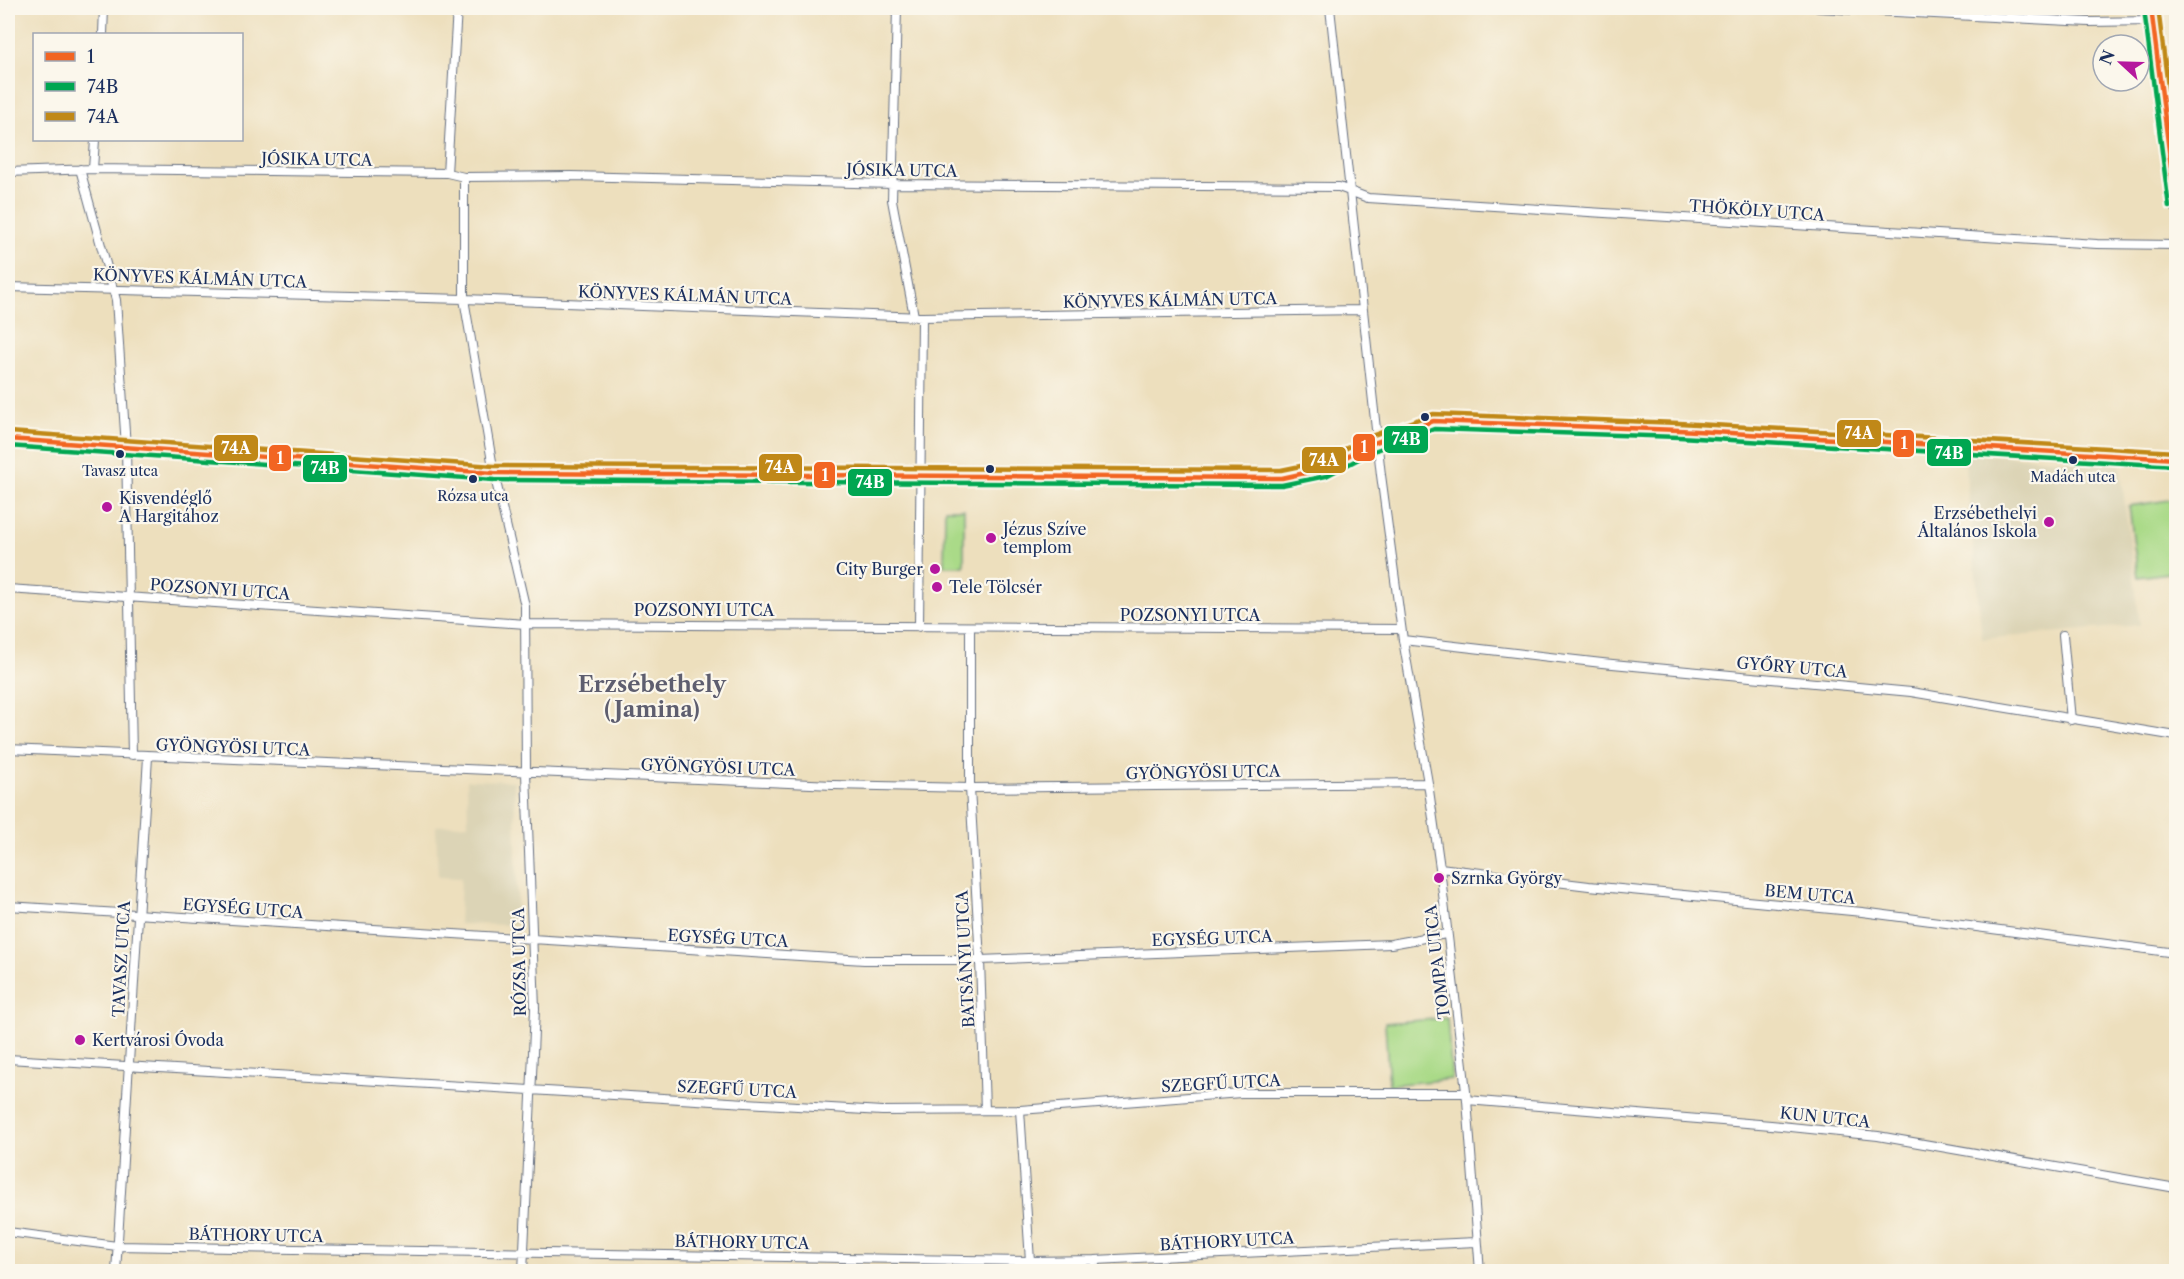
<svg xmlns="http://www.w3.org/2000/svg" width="2184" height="1279" font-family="'Libre Caslon Text',serif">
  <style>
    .built { fill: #dcd4b6 }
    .green { fill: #aada88; stroke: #628473; stroke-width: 1.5 }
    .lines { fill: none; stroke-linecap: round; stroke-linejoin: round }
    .minor-casing { stroke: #646d7f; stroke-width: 10 }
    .tertiary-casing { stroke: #646d7f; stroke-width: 11 }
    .primary-casing { stroke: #646d7f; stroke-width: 14 }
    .minor { stroke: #fff; stroke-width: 8 }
    .tertiary { stroke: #fff; stroke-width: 9 }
    .primary { stroke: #fff; stroke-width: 12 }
    .bus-1-casing { stroke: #fbf7ec; stroke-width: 9 }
    .bus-2-casing { stroke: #fbf7ec; stroke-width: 9 }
    .bus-3-casing { stroke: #fbf7ec; stroke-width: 9 }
    .bus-1 { stroke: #f26522; stroke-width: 4.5 }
    .bus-2 { stroke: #00a651; stroke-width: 4.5 }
    .bus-3 { stroke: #c08818; stroke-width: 4.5 }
    .bus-dot { fill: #1b2f5e; stroke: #fbf7ec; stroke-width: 2 }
    .poi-dot { fill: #b5179e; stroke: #fbf7ec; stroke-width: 2 }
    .labels { text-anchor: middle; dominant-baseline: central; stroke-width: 4.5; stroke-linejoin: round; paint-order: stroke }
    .bus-label { font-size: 14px; fill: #1b2f5e; stroke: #fbf7ec }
    .street-label { font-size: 16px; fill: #1b2f5e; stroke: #fbf7ec }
    .poi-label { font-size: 16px; fill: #1b2f5e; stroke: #fbf7ec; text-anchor: start }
    .district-label { font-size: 22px; font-weight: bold; fill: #5e5e6f; stroke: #fbf7ec }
    .line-badge { stroke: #fbf7ec; stroke-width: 2 }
    .badge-label { font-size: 16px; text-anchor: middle; font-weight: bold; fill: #fff }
  </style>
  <rect width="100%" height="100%" fill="#fbf7ec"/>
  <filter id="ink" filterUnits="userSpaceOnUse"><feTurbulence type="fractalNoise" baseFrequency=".0167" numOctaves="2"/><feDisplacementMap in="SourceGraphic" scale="12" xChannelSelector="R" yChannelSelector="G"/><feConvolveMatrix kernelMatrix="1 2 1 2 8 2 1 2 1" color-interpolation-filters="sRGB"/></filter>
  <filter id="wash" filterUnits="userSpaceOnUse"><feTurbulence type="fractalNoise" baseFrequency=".008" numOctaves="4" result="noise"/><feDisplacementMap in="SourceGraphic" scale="24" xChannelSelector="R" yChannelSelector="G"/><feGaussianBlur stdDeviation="1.35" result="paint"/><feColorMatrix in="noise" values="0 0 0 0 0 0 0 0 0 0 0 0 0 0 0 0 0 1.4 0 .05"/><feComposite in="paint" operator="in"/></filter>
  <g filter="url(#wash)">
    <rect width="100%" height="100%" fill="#eddfbd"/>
    <path class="built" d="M 1964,453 L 2120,464 L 2140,625 L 1982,639 Z
      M 467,780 L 514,781 L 518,925 L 459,924 L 461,878 L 438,877 L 436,826 L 468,824 Z"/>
    <path class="green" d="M 2176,499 L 2176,572 L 2138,577 L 2129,506 Z
      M 945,509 L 964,509 L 964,566 L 944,566 Z
      M 1447,1018 L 1452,1079 L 1389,1085 L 1385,1023 Z"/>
  </g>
  <g filter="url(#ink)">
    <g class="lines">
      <g class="minor-casing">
        <path id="minor" d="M 457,8 L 447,173 L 464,177 L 572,176 L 893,184 L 1339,187 L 1368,198 L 2097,244 L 2176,245
          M 897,8 L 892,200 L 914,316
          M 1330,8 L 1381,475 L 1403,640 L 1428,783 L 1440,868 L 1467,1100 L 1480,1272
          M 1818,8 L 2089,22 L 2153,21
          M 103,34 L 104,8
          M 2159,56 L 2176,59
          M 80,169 L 116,300 L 126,447 L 132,755
          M 93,169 L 95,140
          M 8,172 L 93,169 L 447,173
          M 464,177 L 464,299 L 494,473 L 525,606 L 526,773 L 535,1009 L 523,1272
          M 8,287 L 464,299 L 922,317 L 1362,310
          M 8,589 L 526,624 L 1401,629
          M 919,627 L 922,317
          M 970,627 L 970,788 L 980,960 L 985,1110
          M 2063,635 L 2071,720
          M 1403,640 L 1602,663 L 1911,692 L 2176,736
          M 8,749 L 833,785 L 970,788 L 1428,783
          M 1440,868 L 1589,886 L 1862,912 L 2176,953
          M 8,906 L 864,960 L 980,960 L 1391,944 L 1446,934
          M 8,1059 L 882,1111 L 1020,1110 L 1241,1093 L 1466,1093
          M 1467,1100 L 1771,1125 L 1878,1136 L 2176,1188
          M 1020,1110 L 1030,1261
          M 8,1232 L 117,1246 L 1030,1261 L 1095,1260 L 1476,1242
          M 1095,1260 L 1095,1272
          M 116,1272 L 148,757"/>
      </g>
      <g class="tertiary-casing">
        <path id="tertiary" d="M 8,439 L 494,473 L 1282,478 L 1323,469 L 1371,444 L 1433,421 L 1679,430 L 2176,459"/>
      </g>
      <g class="primary-casing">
        <path id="primary" d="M 2151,8 L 2176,206"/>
      </g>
      <use href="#minor" class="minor"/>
      <use href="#tertiary" class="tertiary"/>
      <use href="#primary" class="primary"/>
      <g class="bus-1-casing">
        <path id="bus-1" d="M 2151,8 L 2176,206
          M 8,439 L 494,473 L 1282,478 L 1323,469 L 1371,444 L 1433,421 L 1679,430 L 2176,459"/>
      </g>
      <g class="bus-2-casing">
        <path id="bus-2" d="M 2144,9 L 2169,207
          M 8,446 L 494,480 L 1282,485 L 1326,476 L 1374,451 L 1434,429 L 1679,437 L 2176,466"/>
      </g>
      <g class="bus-3-casing">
        <path id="bus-3" d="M 2158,8 L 2176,150
          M 9,432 L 494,466 L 1281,470 L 1320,462 L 1368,437 L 1433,414 L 1679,423 L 2176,452"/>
      </g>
      <use href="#bus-1" class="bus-1"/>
      <use href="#bus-2" class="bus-2"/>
      <use href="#bus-3" class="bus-3"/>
    </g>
  </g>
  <g class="bus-dot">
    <circle cx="1425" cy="417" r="5"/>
    <circle cx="120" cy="454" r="5"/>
    <circle cx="2073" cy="460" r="5"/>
    <circle cx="990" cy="469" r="5"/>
    <circle cx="473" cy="479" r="5"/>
  </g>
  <g class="poi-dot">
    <circle cx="107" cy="507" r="6"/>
    <circle cx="2049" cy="522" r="6"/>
    <circle cx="991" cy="538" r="6"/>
    <circle cx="935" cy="569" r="6"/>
    <circle cx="937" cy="587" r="6"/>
    <circle cx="1439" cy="878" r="6"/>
    <circle cx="80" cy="1040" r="6"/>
  </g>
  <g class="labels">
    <g class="bus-label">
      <text x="120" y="471">Tavasz utca</text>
      <text x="2073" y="477">Madách utca</text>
      <text x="473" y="496">Rózsa utca</text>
    </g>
    <g class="street-label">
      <text transform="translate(317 159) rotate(1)">JÓSIKA UTCA</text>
      <text transform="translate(902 170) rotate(1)">JÓSIKA UTCA</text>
      <text transform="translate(1757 210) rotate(4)">THÖKÖLY UTCA</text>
      <text transform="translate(200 278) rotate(2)">KÖNYVES KÁLMÁN UTCA</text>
      <text transform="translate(685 295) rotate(2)">KÖNYVES KÁLMÁN UTCA</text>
      <text transform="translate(1170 300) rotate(-1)">KÖNYVES KÁLMÁN UTCA</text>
      <text transform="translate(220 589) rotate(4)">POZSONYI UTCA</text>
      <text x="704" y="610">POZSONYI UTCA</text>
      <text x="1190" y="615">POZSONYI UTCA</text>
      <text transform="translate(1792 667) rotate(5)">GYŐRY UTCA</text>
      <text transform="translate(233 747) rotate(2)">GYÖNGYÖSI UTCA</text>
      <text transform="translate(718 767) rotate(2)">GYÖNGYÖSI UTCA</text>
      <text transform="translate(1203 772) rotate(-1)">GYÖNGYÖSI UTCA</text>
      <text transform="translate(1810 894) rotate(5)">BEM UTCA</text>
      <text transform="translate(243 908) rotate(4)">EGYSÉG UTCA</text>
      <text transform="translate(728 938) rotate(3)">EGYSÉG UTCA</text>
      <text transform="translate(1212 938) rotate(-2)">EGYSÉG UTCA</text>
      <text transform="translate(121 959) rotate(-87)">TAVASZ UTCA</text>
      <text transform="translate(965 959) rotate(-93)">BATSÁNYI UTCA</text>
      <text transform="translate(519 962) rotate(-91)">RÓZSA UTCA</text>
      <text transform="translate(1437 962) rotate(-97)">TOMPA UTCA</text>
      <text transform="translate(1221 1083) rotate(-3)">SZEGFŰ UTCA</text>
      <text transform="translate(737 1089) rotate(3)">SZEGFŰ UTCA</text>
      <text transform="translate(1825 1117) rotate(6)">KUN UTCA</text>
      <text transform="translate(256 1235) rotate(1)">BÁTHORY UTCA</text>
      <text transform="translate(1227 1241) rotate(-3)">BÁTHORY UTCA</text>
      <text transform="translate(742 1242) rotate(1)">BÁTHORY UTCA</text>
    </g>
    <g class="poi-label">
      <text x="119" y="498">Kisvendéglő<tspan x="119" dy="18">A Hargitához</tspan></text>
      <text x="2037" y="513" text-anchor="end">Erzsébethelyi<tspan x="2037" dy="18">Általános Iskola</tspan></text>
      <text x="1003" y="529">Jézus Szíve<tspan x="1003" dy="18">templom</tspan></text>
      <text x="923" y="569" text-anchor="end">City Burger</text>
      <text x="949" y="587">Tele Tölcsér</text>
      <text x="1451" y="878">Szrnka György</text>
      <text x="92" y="1040">Kertvárosi Óvoda</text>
    </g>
    <g class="district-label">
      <text x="652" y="684">Erzsébethely<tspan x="652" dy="25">(Jamina)</tspan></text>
    </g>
  </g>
  <g class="line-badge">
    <rect x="1836" y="419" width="46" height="29" rx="6" fill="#c08818"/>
    <rect x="1383" y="425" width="46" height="29" rx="6" fill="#00a651"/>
    <rect x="1892" y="429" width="23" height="29" rx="6" fill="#f26522"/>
    <rect x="1352" y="433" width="24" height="29" rx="6" fill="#f26522"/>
    <rect x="213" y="434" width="46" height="28" rx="6" fill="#c08818"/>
    <rect x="1926" y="438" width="46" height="29" rx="6" fill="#00a651"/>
    <rect x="268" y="444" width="24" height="28" rx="6" fill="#f26522"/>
    <rect x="1301" y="446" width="46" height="28" rx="6" fill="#c08818"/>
    <rect x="758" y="453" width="45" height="29" rx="6" fill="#c08818"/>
    <rect x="302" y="454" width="46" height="29" rx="6" fill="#00a651"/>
    <rect x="813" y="461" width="23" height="28" rx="6" fill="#f26522"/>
    <rect x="847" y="468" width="46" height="29" rx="6" fill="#00a651"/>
  </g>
  <g class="badge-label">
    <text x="1859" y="439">74A</text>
    <text x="1406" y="445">74B</text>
    <text x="1904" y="449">1</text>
    <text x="1364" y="453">1</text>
    <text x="236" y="454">74A</text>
    <text x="1949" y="459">74B</text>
    <text x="280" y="464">1</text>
    <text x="1324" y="466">74A</text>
    <text x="780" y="473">74A</text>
    <text x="325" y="474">74B</text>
    <text x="825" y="481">1</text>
    <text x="870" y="488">74B</text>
  </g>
  <rect width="2184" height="1279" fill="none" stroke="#fbf7ec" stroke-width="30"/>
  <rect x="33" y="33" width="210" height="108" fill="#fbf7ec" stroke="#a1a7b3" stroke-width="1.5"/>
  <rect x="45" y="52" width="30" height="9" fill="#f26522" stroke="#a1a7b3" stroke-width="1.5"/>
  <text x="87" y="63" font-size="18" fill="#1b2f5e">1</text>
  <rect x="45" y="82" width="30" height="9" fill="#00a651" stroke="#a1a7b3" stroke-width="1.5"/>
  <text x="87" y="93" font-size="18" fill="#1b2f5e">74B</text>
  <rect x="45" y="112" width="30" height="9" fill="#c08818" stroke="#a1a7b3" stroke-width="1.5"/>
  <text x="87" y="123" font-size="18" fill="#1b2f5e">74A</text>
  <g transform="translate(2121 63) rotate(292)"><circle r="28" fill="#fbf7ec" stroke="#a1a7b3" stroke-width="1.5"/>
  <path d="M0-4.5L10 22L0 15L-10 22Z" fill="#b5179e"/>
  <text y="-9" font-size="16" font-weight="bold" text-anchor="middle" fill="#1b2f5e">N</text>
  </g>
</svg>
